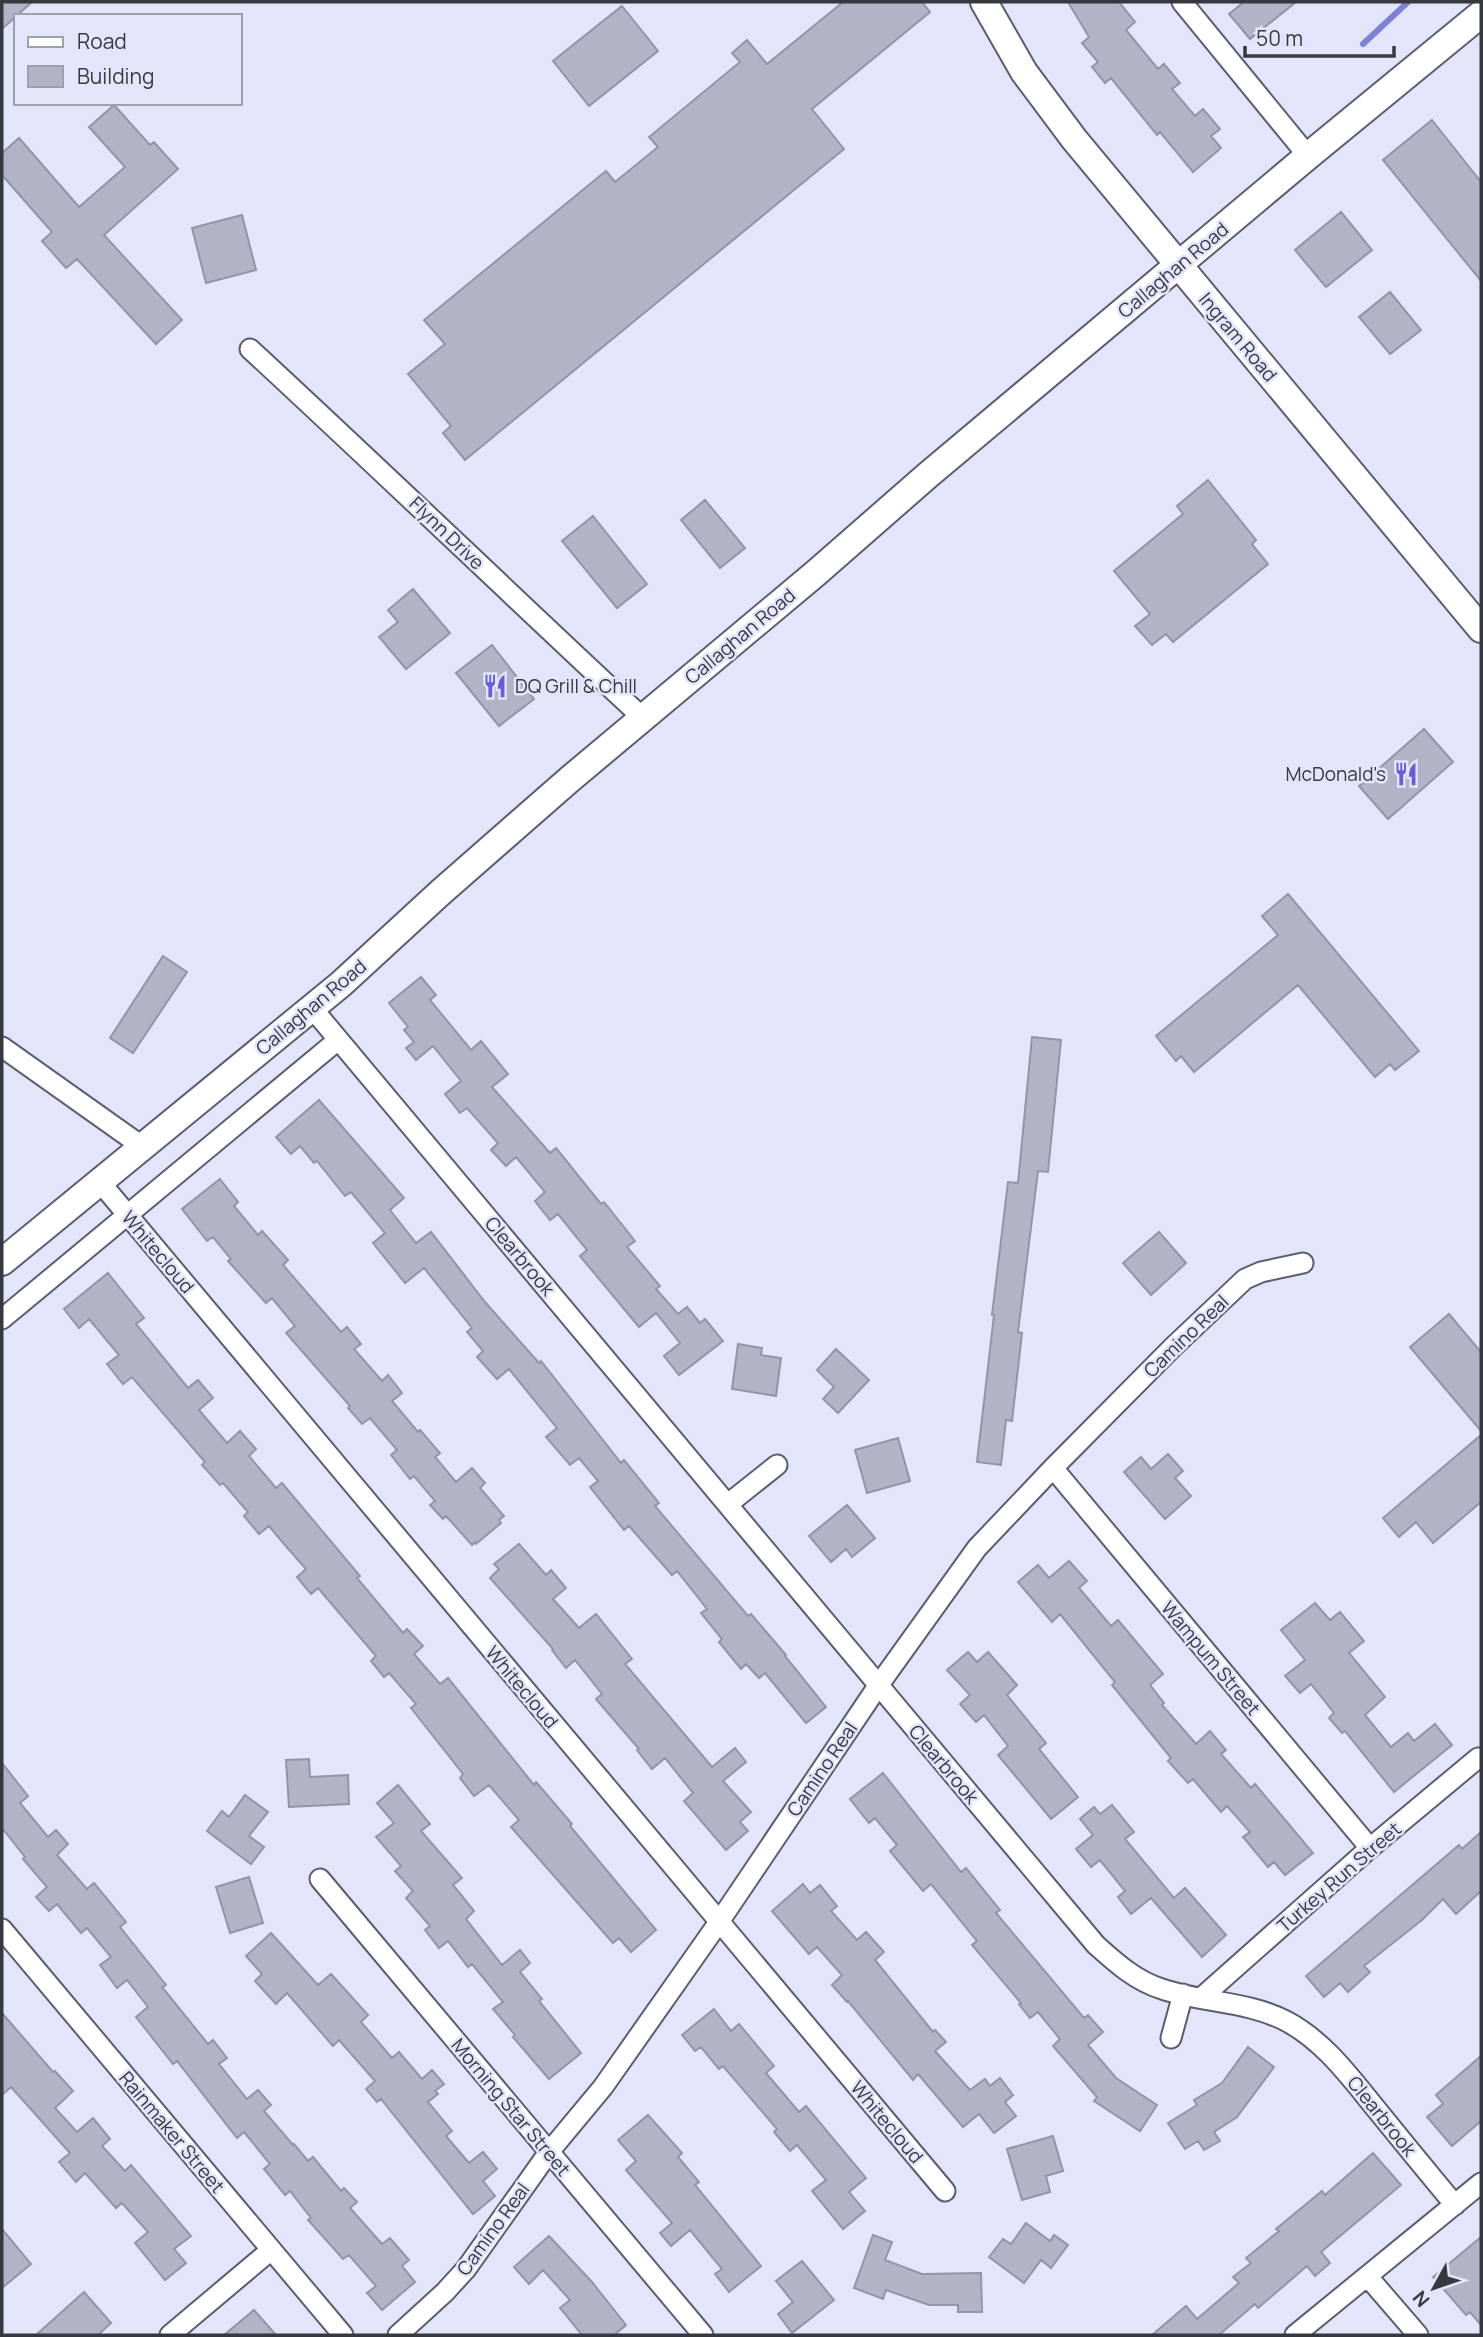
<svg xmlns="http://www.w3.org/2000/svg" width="1483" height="2337" font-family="Manrope,sans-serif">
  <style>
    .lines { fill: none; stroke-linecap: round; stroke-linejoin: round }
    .stream { stroke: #8080d5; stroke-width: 6 }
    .building { fill: #b2b3c7; stroke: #9294a7; stroke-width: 2 }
    .street-casing { stroke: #5c5d6f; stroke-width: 23 }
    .secondary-casing { stroke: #5c5d6f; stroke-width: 30 }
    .street { stroke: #fff; stroke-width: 19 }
    .secondary { stroke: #fff; stroke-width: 26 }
    .labels { text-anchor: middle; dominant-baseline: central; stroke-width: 5; stroke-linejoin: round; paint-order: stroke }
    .street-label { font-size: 19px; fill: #373840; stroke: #e3e5fa }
    .poi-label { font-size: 19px; fill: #373840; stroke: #e3e5fa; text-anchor: start }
  </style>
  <rect width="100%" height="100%" fill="#e3e5fa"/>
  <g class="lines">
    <path class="stream" d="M 1363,44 L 1408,2"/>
  </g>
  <path class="building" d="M 2,2 L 32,2 L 2,29 Z
    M 843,2 L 922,2 L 930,12 L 812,109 L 844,149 L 465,460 L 443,433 L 451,426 L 408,374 L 445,344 L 424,320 L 606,171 L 615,182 L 658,147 L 649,137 L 740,62 L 732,53 L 747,40 L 767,64 Z
    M 1068,2 L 1119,2 L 1135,22 L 1126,30 L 1158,69 L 1164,64 L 1180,83 L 1172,89 L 1195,116 L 1203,109 L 1220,129 L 1211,136 L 1221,148 L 1193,172 L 1160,132 L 1157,135 L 1111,78 L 1105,83 L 1092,67 L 1098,62 L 1082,43 L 1089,37 Z
    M 1244,2 L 1296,2 L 1250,39 L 1229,14 Z
    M 622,6 L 658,51 L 589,106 L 553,61 Z
    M 114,105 L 150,145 L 154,142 L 178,169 L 104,235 L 182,320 L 156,344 L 77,259 L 66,268 L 42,241 L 52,232 L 2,175 L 2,153 L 19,138 L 79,207 L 125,167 L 89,127 Z
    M 1432,120 L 1481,182 L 1481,281 L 1383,160 Z
    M 1341,212 L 1372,250 L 1326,287 L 1295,250 Z
    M 242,215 L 256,270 L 206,283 L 192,228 Z
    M 1390,292 L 1421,330 L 1390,354 L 1359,317 Z
    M 1208,480 L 1256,540 L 1252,544 L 1268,564 L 1173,642 L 1166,634 L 1152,645 L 1135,626 L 1150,614 L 1114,571 L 1183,514 L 1177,506 Z
    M 705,500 L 745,548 L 720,568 L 681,520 Z
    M 593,516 L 647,584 L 617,608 L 562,541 Z
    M 413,589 L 450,633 L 406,669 L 379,637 L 398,622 L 388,610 Z
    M 492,645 L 534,699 L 499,726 L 456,673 Z
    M 1424,729 L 1453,762 L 1388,819 L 1359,786 Z
    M 1288,894 L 1419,1051 L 1395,1070 L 1390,1064 L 1375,1077 L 1298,985 L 1194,1072 L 1181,1056 L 1176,1061 L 1156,1036 L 1278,935 L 1262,916 Z
    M 163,956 L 187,972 L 133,1053 L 110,1038 Z
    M 421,977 L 436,995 L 430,1000 L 471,1050 L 481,1041 L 508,1074 L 492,1087 L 550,1153 L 556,1148 L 601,1204 L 604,1202 L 635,1241 L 627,1247 L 660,1286 L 656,1289 L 678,1314 L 687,1307 L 700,1323 L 705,1319 L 723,1341 L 679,1375 L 664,1356 L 680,1343 L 656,1313 L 639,1327 L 580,1256 L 587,1250 L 558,1214 L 550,1220 L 535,1201 L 545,1192 L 516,1157 L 506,1166 L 491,1150 L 498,1143 L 467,1108 L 460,1113 L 445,1094 L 461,1081 L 433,1046 L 416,1060 L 406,1048 L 414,1042 L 404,1030 L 408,1027 L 389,1003 Z
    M 1032,1037 L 1061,1040 L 1048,1172 L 1038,1171 L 1018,1332 L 1022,1333 L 1012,1421 L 1006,1420 L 1001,1465 L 977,1462 L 994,1315 L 992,1315 L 1008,1182 L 1018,1183 Z
    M 319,1100 L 404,1198 L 390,1210 L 416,1243 L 431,1232 L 485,1302 L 539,1363 L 541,1361 L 621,1463 L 624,1460 L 659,1503 L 655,1506 L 748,1616 L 751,1614 L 786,1655 L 785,1656 L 826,1707 L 806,1723 L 765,1673 L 759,1678 L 746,1664 L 741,1669 L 719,1642 L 722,1639 L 701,1613 L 707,1609 L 677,1571 L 672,1575 L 629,1526 L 624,1530 L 590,1487 L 598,1481 L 579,1458 L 570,1465 L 546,1437 L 557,1428 L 509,1369 L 497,1379 L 477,1357 L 483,1351 L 467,1332 L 472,1328 L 424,1268 L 405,1283 L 373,1243 L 385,1233 L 351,1192 L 345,1196 L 317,1161 L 314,1163 L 300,1146 L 291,1154 L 276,1137 Z
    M 220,1179 L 238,1202 L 234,1206 L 258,1235 L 262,1231 L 288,1260 L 283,1265 L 341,1332 L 347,1327 L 361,1344 L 354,1349 L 382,1381 L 388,1375 L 402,1393 L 392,1401 L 418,1432 L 420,1430 L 440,1453 L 435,1457 L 456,1482 L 472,1468 L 485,1483 L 480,1488 L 504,1516 L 499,1520 L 501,1523 L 476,1544 L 475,1542 L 472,1545 L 446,1516 L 443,1519 L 430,1505 L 435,1501 L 414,1476 L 410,1479 L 391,1455 L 397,1450 L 370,1418 L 362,1424 L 348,1408 L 350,1406 L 286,1333 L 295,1326 L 272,1298 L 266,1303 L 228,1261 L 231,1259 L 213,1237 L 207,1241 L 182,1209 Z
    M 1159,1232 L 1186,1263 L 1151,1295 L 1123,1263 Z
    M 108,1273 L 144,1318 L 136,1324 L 188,1388 L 198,1380 L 213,1398 L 199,1410 L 227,1443 L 240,1431 L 256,1449 L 249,1456 L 276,1488 L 282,1483 L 360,1576 L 357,1578 L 403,1633 L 407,1629 L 423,1646 L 414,1654 L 440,1684 L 448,1678 L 534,1785 L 536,1782 L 572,1824 L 570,1826 L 656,1930 L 631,1952 L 619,1938 L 613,1943 L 511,1827 L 519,1820 L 489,1785 L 474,1796 L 460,1778 L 463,1774 L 411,1708 L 416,1704 L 389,1673 L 384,1677 L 371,1661 L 376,1656 L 318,1588 L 311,1594 L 297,1577 L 306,1569 L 284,1544 L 269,1526 L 259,1534 L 244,1516 L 248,1512 L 223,1483 L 220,1485 L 202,1465 L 205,1462 L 132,1377 L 123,1384 L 107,1364 L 119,1355 L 89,1319 L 79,1328 L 64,1309 Z
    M 1449,1314 L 1481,1352 L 1481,1431 L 1410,1347 Z
    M 738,1344 L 762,1348 L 761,1355 L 781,1358 L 776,1396 L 732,1389 Z
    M 836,1349 L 869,1380 L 838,1413 L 823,1399 L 834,1387 L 817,1370 Z
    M 1481,1435 L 1481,1502 L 1433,1543 L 1416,1522 L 1399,1537 L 1383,1518 Z
    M 898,1438 L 910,1481 L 867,1493 L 855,1450 Z
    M 1168,1454 L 1183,1471 L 1175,1478 L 1191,1496 L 1165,1519 L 1124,1472 L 1141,1457 L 1151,1469 Z
    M 847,1505 L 875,1538 L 852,1557 L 846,1549 L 831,1562 L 809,1536 Z
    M 519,1544 L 546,1575 L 551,1570 L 566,1588 L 553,1599 L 579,1628 L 596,1614 L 632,1659 L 625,1664 L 712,1767 L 735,1748 L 746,1762 L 723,1781 L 751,1812 L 740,1822 L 748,1831 L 726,1850 L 684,1801 L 693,1793 L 665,1758 L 652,1769 L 637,1750 L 639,1749 L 596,1699 L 602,1694 L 575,1660 L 566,1668 L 552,1650 L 553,1649 L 490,1578 L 499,1569 L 494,1564 Z
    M 1069,1561 L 1087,1581 L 1079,1588 L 1111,1626 L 1118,1620 L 1163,1674 L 1150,1685 L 1164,1703 L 1162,1705 L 1196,1744 L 1210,1731 L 1226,1750 L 1221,1754 L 1251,1788 L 1255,1784 L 1313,1853 L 1285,1875 L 1274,1862 L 1268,1867 L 1243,1837 L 1250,1832 L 1227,1806 L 1221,1812 L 1193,1779 L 1188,1783 L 1168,1761 L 1171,1758 L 1112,1685 L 1115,1682 L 1060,1614 L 1052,1622 L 1018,1582 L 1038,1565 L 1049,1578 Z
    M 1315,1603 L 1330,1620 L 1340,1612 L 1364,1641 L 1349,1653 L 1385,1697 L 1365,1715 L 1391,1747 L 1408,1733 L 1414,1741 L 1435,1724 L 1452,1745 L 1394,1792 L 1345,1731 L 1342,1733 L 1329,1718 L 1334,1713 L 1311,1684 L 1300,1693 L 1285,1676 L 1305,1660 L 1281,1630 Z
    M 968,1652 L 977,1662 L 988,1652 L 1017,1685 L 1007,1695 L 1046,1743 L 1039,1749 L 1078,1797 L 1051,1819 L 998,1755 L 1008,1746 L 984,1715 L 976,1722 L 960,1704 L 970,1695 L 947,1670 Z
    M 309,1759 L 310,1777 L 348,1775 L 349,1804 L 289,1807 L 286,1760 Z
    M 2,1763 L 28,1796 L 20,1803 L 48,1837 L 56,1830 L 68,1844 L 57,1855 L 87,1889 L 94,1883 L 126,1922 L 120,1927 L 166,1985 L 162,1987 L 208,2044 L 213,2040 L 227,2058 L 219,2064 L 247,2099 L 258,2090 L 271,2105 L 264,2111 L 293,2145 L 294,2144 L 308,2161 L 313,2157 L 341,2191 L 344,2188 L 357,2202 L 350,2208 L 382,2244 L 390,2238 L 409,2260 L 402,2266 L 415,2282 L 382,2310 L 367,2293 L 376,2286 L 349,2255 L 343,2259 L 308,2220 L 311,2218 L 290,2191 L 285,2195 L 264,2169 L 270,2164 L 244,2132 L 237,2138 L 177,2061 L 173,2064 L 136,2017 L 148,2007 L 127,1980 L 117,1988 L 100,1965 L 111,1957 L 87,1928 L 81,1933 L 57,1904 L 49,1911 L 36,1897 L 47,1887 L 23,1859 L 25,1857 L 2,1828 Z
    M 883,1773 L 961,1872 L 966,1868 L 1000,1910 L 996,1913 L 1084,2018 L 1088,2015 L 1103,2032 L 1088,2045 L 1116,2078 L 1157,2105 L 1140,2131 L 1094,2101 L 1097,2097 L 1053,2046 L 1060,2039 L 1038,2012 L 1030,2018 L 1019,2004 L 1021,2003 L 972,1945 L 977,1941 L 931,1884 L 923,1891 L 890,1851 L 897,1845 L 875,1818 L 869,1823 L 850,1799 Z
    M 398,1785 L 430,1824 L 421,1831 L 462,1878 L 453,1885 L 474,1911 L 466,1919 L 502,1965 L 520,1950 L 530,1963 L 520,1972 L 542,1999 L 539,2001 L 581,2053 L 549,2079 L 513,2037 L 515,2035 L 493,2009 L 503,2002 L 472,1964 L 468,1967 L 448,1941 L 439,1948 L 425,1930 L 430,1926 L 406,1898 L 413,1891 L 395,1871 L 401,1866 L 376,1837 L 394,1823 L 377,1803 Z
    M 245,1795 L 268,1812 L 249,1836 L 264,1847 L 251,1864 L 207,1831 L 222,1811 L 229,1817 Z
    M 1112,1805 L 1134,1832 L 1125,1839 L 1174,1898 L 1185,1888 L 1226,1935 L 1202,1957 L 1151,1898 L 1131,1914 L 1118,1897 L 1125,1891 L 1100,1860 L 1091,1867 L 1076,1849 L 1093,1835 L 1080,1819 L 1094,1807 L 1100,1814 Z
    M 1481,1832 L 1481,1891 L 1456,1914 L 1443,1899 L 1422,1920 L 1364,1966 L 1370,1972 L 1348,1992 L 1340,1983 L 1324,1997 L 1306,1976 L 1459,1845 L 1462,1849 Z
    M 249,1877 L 263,1923 L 230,1933 L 216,1887 Z
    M 803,1884 L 810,1893 L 820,1885 L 837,1906 L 831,1911 L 857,1940 L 866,1932 L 884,1952 L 875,1960 L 933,2032 L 935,2030 L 946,2042 L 935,2051 L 970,2090 L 985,2079 L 990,2086 L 1000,2078 L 1013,2095 L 1005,2102 L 1016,2116 L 994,2133 L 979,2114 L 963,2127 L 918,2074 L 913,2080 L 848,2001 L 847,2002 L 832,1985 L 842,1975 L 817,1947 L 809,1954 L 772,1911 Z
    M 271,1933 L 318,1985 L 331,1974 L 368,2015 L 361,2022 L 392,2058 L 399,2052 L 422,2079 L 432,2070 L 444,2084 L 435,2091 L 438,2094 L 428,2102 L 452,2131 L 446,2136 L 469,2163 L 483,2152 L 497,2169 L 483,2181 L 495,2196 L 473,2214 L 381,2099 L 377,2102 L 366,2089 L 375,2081 L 339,2040 L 333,2046 L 287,1993 L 276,2004 L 255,1981 L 262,1974 L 246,1956 Z
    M 714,2009 L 731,2031 L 739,2024 L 774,2066 L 766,2073 L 799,2112 L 806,2106 L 866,2178 L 849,2192 L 865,2211 L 843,2229 L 812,2191 L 826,2180 L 797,2145 L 790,2151 L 774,2132 L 777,2129 L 723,2066 L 719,2069 L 701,2047 L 695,2051 L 682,2035 Z
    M 2,2013 L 53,2072 L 55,2071 L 73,2091 L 55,2108 L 77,2132 L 93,2118 L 110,2139 L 102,2146 L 125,2171 L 131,2165 L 191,2236 L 174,2249 L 186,2263 L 165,2280 L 135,2243 L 148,2232 L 122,2203 L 116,2208 L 85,2173 L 76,2182 L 59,2162 L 70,2153 L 11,2087 L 2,2095 Z
    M 1248,2047 L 1274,2067 L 1237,2117 L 1214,2132 L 1220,2141 L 1204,2150 L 1198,2141 L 1185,2149 L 1168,2123 L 1197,2105 L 1194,2100 L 1222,2083 Z
    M 1481,2056 L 1481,2121 L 1452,2146 L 1427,2117 L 1443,2104 L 1436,2095 Z
    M 648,2115 L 682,2153 L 678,2157 L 699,2182 L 695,2185 L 761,2266 L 729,2292 L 715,2274 L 722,2269 L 690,2230 L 671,2246 L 660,2233 L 672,2223 L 626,2170 L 636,2161 L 618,2140 Z
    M 1053,2136 L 1063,2171 L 1046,2176 L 1050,2192 L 1022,2200 L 1007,2149 Z
    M 1373,2153 L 1401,2185 L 1321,2252 L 1330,2263 L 1315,2276 L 1307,2266 L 1258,2308 L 1255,2304 L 1219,2335 L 1152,2335 L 1186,2306 L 1197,2319 L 1239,2283 L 1233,2277 L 1251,2263 L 1246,2258 L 1279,2231 L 1276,2229 L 1322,2191 L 1325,2195 Z
    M 1026,2223 L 1050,2241 L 1054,2235 L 1068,2245 L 1051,2268 L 1041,2260 L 1024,2283 L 989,2257 L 1003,2239 L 1011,2244 Z
    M 2,2229 L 31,2264 L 2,2288 Z
    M 873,2235 L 892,2242 L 885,2260 L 922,2274 L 981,2273 L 982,2312 L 958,2312 L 958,2305 L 929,2305 L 886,2290 L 883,2299 L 854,2288 Z
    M 549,2236 L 592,2282 L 626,2325 L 614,2335 L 582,2335 L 560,2308 L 570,2300 L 543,2270 L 529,2284 L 514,2267 Z
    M 1481,2237 L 1481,2325 L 1470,2312 L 1466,2315 L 1433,2277 Z
    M 802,2261 L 834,2300 L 792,2333 L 778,2314 L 793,2302 L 776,2281 Z
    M 84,2292 L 111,2323 L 98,2335 L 36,2335 Z
    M 254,2310 L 276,2335 L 224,2335 Z"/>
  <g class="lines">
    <g class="street-casing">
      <path id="street" d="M 1182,2 L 1308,156
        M 250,349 C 382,471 511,595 643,718
        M 312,1008 L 1096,1945 C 1116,1963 1136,1981 1162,1989 C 1203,2003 1247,2001 1286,2021 C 1324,2041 1350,2077 1377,2110 C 1403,2142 1429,2174 1455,2205
        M 2,1047 L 143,1147
        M 100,1182 L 945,2191
        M 2,1319 L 338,1040
        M 1053,1468 L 1370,1848
        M 728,1504 L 777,1465
        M 320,1879 L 703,2335
        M 2,1929 L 343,2335
        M 1201,1998 L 1370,1848 L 1478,1758
        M 1171,2038 L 1183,1994
        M 1368,2277 L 1418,2335
        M 170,2335 L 271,2250
        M 398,2335 L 445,2292 L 466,2269 L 549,2152 L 603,2087 L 719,1922 L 878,1686 L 977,1548 L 1053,1468 L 1173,1347 L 1245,1279 L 1261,1272 L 1303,1263
        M 1295,2335 L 1481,2183"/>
    </g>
    <g class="secondary-casing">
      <path id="secondary" d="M 984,2 L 1024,72 L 1074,139 L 1481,629
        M 2,1262 L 341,984 L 441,892 L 570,779 L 816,573 L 928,475 L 1308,156 L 1481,14"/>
    </g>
    <use href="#street" class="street"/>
    <use href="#secondary" class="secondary"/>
  </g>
  <defs>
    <g id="restaurant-bare" transform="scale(1.89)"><path d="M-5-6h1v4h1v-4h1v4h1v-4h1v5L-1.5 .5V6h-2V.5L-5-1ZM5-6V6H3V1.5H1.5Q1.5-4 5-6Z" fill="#685ed7" stroke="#e3e5fa" stroke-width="2.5" paint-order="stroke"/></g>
  </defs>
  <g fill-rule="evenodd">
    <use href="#restaurant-bare" x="495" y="686"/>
    <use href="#restaurant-bare" x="1406" y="774"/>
  </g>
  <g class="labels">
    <g class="street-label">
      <text transform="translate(1173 270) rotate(-40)">Callaghan Road</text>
      <text transform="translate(1238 337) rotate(50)">Ingram Road</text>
      <text transform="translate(447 533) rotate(44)">Flynn Drive</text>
      <text transform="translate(740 636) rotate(-40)">Callaghan Road</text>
      <text transform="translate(311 1007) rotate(-40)">Callaghan Road</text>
      <text transform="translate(158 1252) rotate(50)">Whitecloud</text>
      <text transform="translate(520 1256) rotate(50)">Clearbrook</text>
      <text transform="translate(1186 1336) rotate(-44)">Camino Real</text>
      <text transform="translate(1211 1658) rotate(50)">Wampum Street</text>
      <text transform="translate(522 1687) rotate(50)">Whitecloud</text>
      <text transform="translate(944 1764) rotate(50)">Clearbrook</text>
      <text transform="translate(822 1769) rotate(-56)">Camino Real</text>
      <text transform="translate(1339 1877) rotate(-41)">Turkey Run Street</text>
      <text transform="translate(511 2107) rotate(50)">Morning Star Street</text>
      <text transform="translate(1382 2116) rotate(51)">Clearbrook</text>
      <text transform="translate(887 2122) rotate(50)">Whitecloud</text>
      <text transform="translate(172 2132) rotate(50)">Rainmaker Street</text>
      <text transform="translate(493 2229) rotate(-54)">Camino Real</text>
    </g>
    <g class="poi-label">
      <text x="515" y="686">DQ Grill &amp; Chill</text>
      <text x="1386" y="774" text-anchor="end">McDonald's</text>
    </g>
  </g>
  <rect width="1483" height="2337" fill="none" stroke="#373840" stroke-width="7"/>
  <rect x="14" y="14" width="228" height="91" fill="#e3e5fa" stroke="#9ea0b0" stroke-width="2"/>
  <rect x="28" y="37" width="35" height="10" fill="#ffffff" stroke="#9ea0b0" stroke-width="2"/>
  <text x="77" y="49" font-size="21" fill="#373840">Road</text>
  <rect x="28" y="66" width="35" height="21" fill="#b2b3c7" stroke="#9ea0b0" stroke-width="2"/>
  <text x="77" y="84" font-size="21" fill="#373840">Building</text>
  <g transform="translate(1434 2288) rotate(230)" stroke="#e3e5fa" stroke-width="5" paint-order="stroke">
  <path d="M0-5L12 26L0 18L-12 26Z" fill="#373840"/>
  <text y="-10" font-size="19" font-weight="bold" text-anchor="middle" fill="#373840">N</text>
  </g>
  <path d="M1245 46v10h149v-10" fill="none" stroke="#373840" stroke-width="3.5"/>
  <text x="1256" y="46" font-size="21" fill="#373840" stroke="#e3e5fa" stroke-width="5" paint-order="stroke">50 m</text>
</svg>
